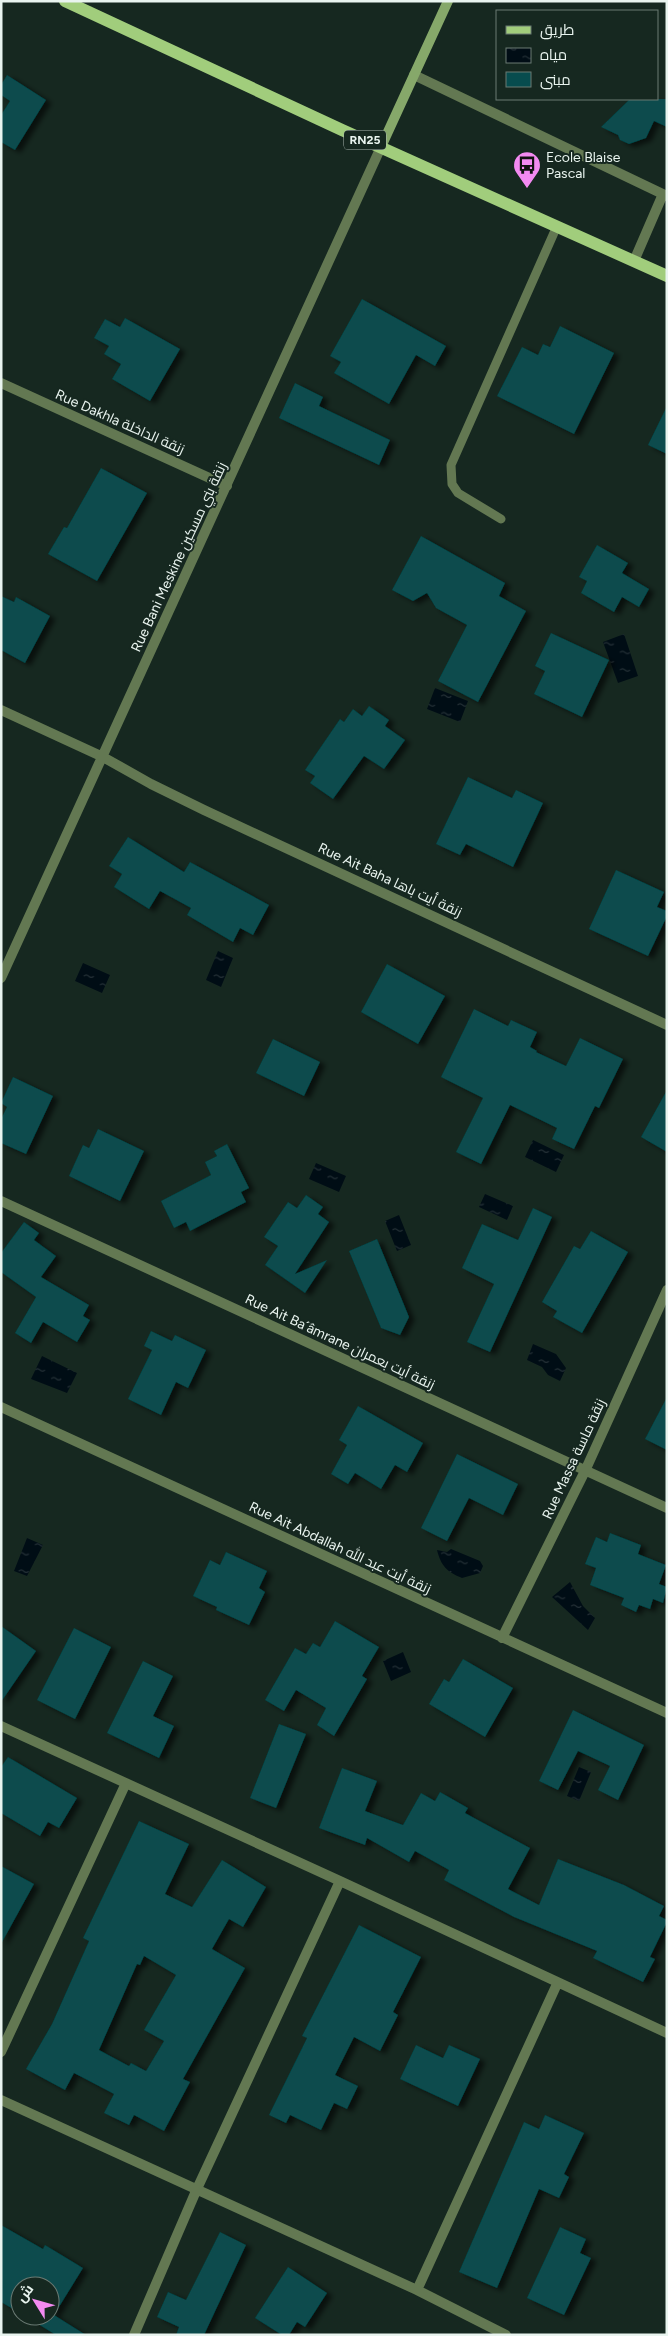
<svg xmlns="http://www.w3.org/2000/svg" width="668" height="2336" font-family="Figtree,Cairo,sans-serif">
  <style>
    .water { fill: url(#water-ripples) }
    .building { fill: #074c4e; fill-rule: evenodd; filter: url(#shadow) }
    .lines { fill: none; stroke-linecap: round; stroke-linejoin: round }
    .lane { stroke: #637852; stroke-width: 9 }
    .street { stroke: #637852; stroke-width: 10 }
    .secondary { stroke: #86a86a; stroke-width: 10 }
    .primary { stroke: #a1cd7c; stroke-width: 12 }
    .labels { text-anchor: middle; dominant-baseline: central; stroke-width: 4; stroke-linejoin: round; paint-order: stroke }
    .shield { fill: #162820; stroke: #aab7b1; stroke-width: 1 }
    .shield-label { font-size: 12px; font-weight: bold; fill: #e9f4ef }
    .poi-label { font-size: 14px; fill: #e9f4ef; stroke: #162820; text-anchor: start }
    .street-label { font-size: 14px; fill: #e9f4ef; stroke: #162820 }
  </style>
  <defs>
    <pattern id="water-ripples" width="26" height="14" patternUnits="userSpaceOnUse" patternTransform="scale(1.25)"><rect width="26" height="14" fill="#000d15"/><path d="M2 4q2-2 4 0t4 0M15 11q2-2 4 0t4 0" fill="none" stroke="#253137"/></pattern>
    <filter id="shadow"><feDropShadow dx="5.5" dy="3" stdDeviation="2.5" flood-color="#0009"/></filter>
  </defs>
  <rect width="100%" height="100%" fill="#162820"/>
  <path class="water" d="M 624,634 L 638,676 L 618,683 L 603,642 Z
    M 435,688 L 468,701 L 460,722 L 427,709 Z
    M 218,951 L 233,958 L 221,987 L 206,980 Z
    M 83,963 L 110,975 L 102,993 L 75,981 Z
    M 533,1140 L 564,1155 L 556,1172 L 525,1157 Z
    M 316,1163 L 346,1176 L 339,1192 L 309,1179 Z
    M 485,1194 L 513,1206 L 507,1220 L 479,1207 Z
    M 399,1215 L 411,1245 L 397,1251 L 385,1221 Z
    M 533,1344 L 556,1354 L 566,1368 L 560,1381 L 548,1375 L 542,1367 L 527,1360 Z
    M 42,1356 L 77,1373 L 67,1393 L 31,1379 Z
    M 27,1538 L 43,1545 L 27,1576 L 14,1571 Z
    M 451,1549 L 480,1561 L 483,1566 L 480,1573 L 462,1578 C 447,1572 441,1566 437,1550 L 447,1552 Z
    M 570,1582 L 583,1606 L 595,1618 L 588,1630 L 552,1597 Z
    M 403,1652 L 411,1672 L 391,1681 L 383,1661 Z
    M 579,1767 L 591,1772 L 579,1801 L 567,1796 Z"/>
  <path class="building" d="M 7,75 L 46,100 L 15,150 L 1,142 L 1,115 L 10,101 L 1,95 L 1,85 Z
    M 630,99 L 667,99 L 667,127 L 654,121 L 646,138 L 629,144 L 620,140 L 618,135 L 601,127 Z
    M 362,299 L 446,346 L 435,366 L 416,355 L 389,404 L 334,373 L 341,362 L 330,356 Z
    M 125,318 L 180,349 L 150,401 L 112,379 L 121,364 L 104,354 L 109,346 L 94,338 L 105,319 L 120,327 Z
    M 560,326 L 614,353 L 574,434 L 497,396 L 522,347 L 538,355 L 543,344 L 550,347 Z
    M 295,383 L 323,397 L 319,406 L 390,440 L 379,465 L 279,418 Z
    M 667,406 L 667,454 L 648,445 Z
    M 101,468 L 147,493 L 97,581 L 48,554 L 64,527 L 67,528 Z
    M 421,536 L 505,583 L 499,596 L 526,611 L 478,702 L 438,681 L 467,625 L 436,608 L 427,593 L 413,601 L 392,590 Z
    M 597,545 L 628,563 L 622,573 L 649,589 L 639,607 L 622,597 L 614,612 L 581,593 L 587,581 L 579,577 Z
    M 1,596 L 14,602 L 16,597 L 50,616 L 25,663 L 1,650 Z
    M 551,633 L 609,660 L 582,717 L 534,694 L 545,671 L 535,666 Z
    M 369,706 L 389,720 L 385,726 L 405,740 L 384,769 L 364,756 L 333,799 L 310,783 L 315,776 L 305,770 L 340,719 L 344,722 L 353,709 L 362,716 Z
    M 468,777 L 512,798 L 516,790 L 543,803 L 513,867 L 466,844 L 460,855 L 436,844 Z
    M 128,837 L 184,872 L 190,862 L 269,905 L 253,935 L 240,928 L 233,942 L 187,915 L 191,908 L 160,891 L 149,909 L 114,887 L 122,874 L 109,866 Z
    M 616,870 L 664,892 L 657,907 L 667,911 L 667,916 L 648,956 L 589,929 Z
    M 387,964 L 445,996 L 418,1044 L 361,1012 Z
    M 474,1009 L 508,1026 L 511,1020 L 537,1032 L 530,1047 L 537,1051 L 536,1052 L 566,1066 L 580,1038 L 623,1059 L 599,1108 L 595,1106 L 574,1149 L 552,1139 L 557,1128 L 510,1105 L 481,1164 L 456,1152 L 483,1098 L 441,1077 Z
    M 273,1039 L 320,1062 L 304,1096 L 256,1073 Z
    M 13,1077 L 53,1096 L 26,1154 L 1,1143 L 1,1119 L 7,1107 L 1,1103 Z
    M 667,1090 L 667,1152 L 641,1137 Z
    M 98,1129 L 144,1151 L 120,1201 L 69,1176 L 83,1145 L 89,1148 Z
    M 227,1144 L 249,1188 L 241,1192 L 246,1202 L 190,1231 L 186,1222 L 174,1228 L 161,1201 L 211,1175 L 205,1162 L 217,1156 L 214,1151 Z
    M 306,1195 L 323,1207 L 318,1214 L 329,1222 L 295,1274 L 327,1260 L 305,1293 L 265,1265 L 278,1246 L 264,1237 L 288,1202 L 297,1208 Z
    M 533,1208 L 552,1217 L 490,1352 L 467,1342 L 494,1284 L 462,1268 L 482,1224 L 518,1240 Z
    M 24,1222 L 39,1233 L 34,1240 L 56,1256 L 41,1277 L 89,1305 L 83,1316 L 90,1320 L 77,1342 L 43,1322 L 31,1343 L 15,1333 L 36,1297 L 1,1272 L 1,1253 Z
    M 591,1231 L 628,1252 L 582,1333 L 553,1317 L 557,1311 L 542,1302 L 574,1246 L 580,1249 Z
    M 377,1239 L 409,1317 L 400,1335 L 381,1328 L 349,1251 Z
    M 151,1331 L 172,1341 L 175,1335 L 206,1350 L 188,1388 L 176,1382 L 161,1415 L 128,1399 L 152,1350 L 144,1346 Z
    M 667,1397 L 667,1450 L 645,1439 Z
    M 358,1406 L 423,1443 L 407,1472 L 395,1465 L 381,1489 L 355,1473 L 348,1484 L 331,1474 L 347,1445 L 339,1440 Z
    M 457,1454 L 518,1484 L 503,1515 L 469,1498 L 447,1541 L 421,1528 Z
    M 610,1533 L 641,1545 L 638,1554 L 666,1565 L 659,1584 L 667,1587 L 663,1603 L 653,1599 L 650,1609 L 639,1605 L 636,1612 L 621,1605 L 624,1598 L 590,1585 L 596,1568 L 585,1564 L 596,1537 L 607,1542 Z
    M 226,1552 L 267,1571 L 259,1588 L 265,1592 L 249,1625 L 216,1610 L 217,1607 L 193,1596 L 210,1560 L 220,1565 Z
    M 335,1621 L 379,1647 L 362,1676 L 367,1679 L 334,1736 L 317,1725 L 326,1708 L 296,1690 L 284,1711 L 265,1700 L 295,1648 L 306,1654 L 313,1643 L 320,1647 Z
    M 1,1626 L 36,1651 L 1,1702 Z
    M 74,1628 L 111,1647 L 75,1719 L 37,1700 Z
    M 463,1659 L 513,1688 L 485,1737 L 429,1704 L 444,1679 L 449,1682 Z
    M 143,1661 L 173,1676 L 153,1716 L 174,1726 L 159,1758 L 107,1733 Z
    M 573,1710 L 644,1745 L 618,1800 L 598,1790 L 610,1766 L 578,1751 L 558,1790 L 539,1781 Z
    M 279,1724 L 306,1734 L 276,1808 L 250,1798 Z
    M 8,1757 L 77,1798 L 59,1828 L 48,1822 L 40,1836 L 1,1813 L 1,1767 Z
    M 342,1768 L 377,1781 L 365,1811 L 403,1825 L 421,1793 L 435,1801 L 440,1792 L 468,1808 L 465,1813 L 530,1848 L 508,1889 L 539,1905 L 558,1859 L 624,1885 L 664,1906 L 659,1916 L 667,1920 L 667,1922 L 650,1957 L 655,1959 L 643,1982 L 593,1958 L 597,1951 L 514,1917 L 444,1880 L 449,1870 L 415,1851 L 409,1862 L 367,1838 L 365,1845 L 319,1828 Z
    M 139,1821 L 189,1844 L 165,1894 L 192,1907 L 222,1860 L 266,1887 L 243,1927 L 229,1919 L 212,1949 L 245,1968 L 183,2079 L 190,2082 L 164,2131 L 134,2115 L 129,2125 L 104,2113 L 114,2094 L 74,2073 L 65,2090 L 26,2069 L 52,2024 L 89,1941 L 83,1938 ZM 144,1956 L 176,1975 L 144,2030 L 164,2041 L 146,2071 L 131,2063 L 129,2066 L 99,2050 L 137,1964 L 140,1965 Z
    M 1,1866 L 34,1884 L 1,1944 Z
    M 359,1925 L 421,1957 L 393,2012 L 398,2015 L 380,2051 L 354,2037 L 335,2075 L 358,2086 L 347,2109 L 334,2103 L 321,2130 L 290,2115 L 286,2123 L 269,2115 L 307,2038 L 302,2036 Z
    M 416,2045 L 443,2058 L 449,2045 L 480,2059 L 458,2106 L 400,2079 Z
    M 545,2115 L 584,2133 L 564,2174 L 569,2177 L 559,2198 L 539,2189 L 497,2288 L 459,2272 L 524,2122 L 539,2129 Z
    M 1,2225 L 43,2249 L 45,2245 L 83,2268 L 54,2315 L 86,2335 L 56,2335 L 25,2316 L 50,2316 L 50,2286 L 20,2286 L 20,2313 L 1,2302 Z
    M 560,2227 L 586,2239 L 580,2253 L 591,2258 L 564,2315 L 527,2298 Z
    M 220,2232 L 246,2245 L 204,2335 L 176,2335 L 179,2327 L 157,2317 L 168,2292 L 186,2300 Z
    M 288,2267 L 327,2293 L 305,2327 L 297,2322 L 289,2335 L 282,2335 L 255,2318 Z"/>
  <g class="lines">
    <path class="lane" d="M 501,519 L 458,493 L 452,484 L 451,465 L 557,226"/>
    <path class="street" d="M 414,75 L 667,196
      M 634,261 L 663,194
      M 1,383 L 227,486
      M 1,710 L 103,757 L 151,784 L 204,810 L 667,1025
      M 1,978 L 381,147
      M 1,1201 L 667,1508
      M 1,1407 L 667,1713
      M 502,1638 L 585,1471 L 667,1290
      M 1,1726 L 340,1881 L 667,2033
      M 1,2052 L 126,1783
      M 1,2100 L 417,2290 L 506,2335
      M 417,2290 L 557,1984
      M 134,2335 L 196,2191 L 340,1881"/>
    <path class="secondary" d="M 381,147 L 448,1"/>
    <path class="primary" d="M 65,1 L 342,130 L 667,276"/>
  </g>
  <defs>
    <g id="bus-pin" transform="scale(1.4375)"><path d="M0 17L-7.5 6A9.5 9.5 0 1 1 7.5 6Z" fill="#f38af1" stroke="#162820"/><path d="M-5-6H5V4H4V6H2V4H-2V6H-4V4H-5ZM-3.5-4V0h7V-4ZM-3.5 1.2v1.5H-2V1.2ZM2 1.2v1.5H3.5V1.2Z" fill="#111"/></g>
  </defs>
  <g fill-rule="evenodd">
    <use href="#bus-pin" x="527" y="165"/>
  </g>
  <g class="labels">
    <rect class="shield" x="344" y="130.5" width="42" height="19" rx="4"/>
    <g class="shield-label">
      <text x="365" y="140">RN25</text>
    </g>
    <g class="poi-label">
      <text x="546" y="157">Ecole Blaise<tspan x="546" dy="16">Pascal</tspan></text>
    </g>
    <g class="street-label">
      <text transform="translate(120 422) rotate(24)">Rue Dakhla زنقة الداخلة</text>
      <text transform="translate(179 557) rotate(-65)">Rue Bani Meskine زنقة بني مسكين</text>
      <text transform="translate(390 880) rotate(25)">Rue Ait Baha زنقة أيت باها</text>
      <text transform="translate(340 1342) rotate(25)">Rue Ait Ba´âmrane زنقة أيت بعمران</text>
      <text transform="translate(574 1459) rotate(-65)">Rue Massa زنقة ماسة</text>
      <text transform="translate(340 1548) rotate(25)">Rue Ait Abdallah زنقة أيت عبد الله</text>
    </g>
  </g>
  <rect width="668" height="2336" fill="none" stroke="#e9f4ef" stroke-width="5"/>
  <rect x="496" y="10" width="162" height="90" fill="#162820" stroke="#6a7a73"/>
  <rect x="506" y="26" width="25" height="8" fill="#a1cd7c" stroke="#6a7a73"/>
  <text x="540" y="35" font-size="15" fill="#e9f4ef">طريق</text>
  <rect x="506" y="48" width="25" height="15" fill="url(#water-ripples)" stroke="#6a7a73"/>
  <text x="540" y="60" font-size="15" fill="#e9f4ef">مياه</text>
  <rect x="506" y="72" width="25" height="15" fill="#074c4e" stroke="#6a7a73"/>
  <text x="540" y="85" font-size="15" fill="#e9f4ef">مبنى</text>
  <g transform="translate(35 2301) rotate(307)"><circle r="24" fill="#162820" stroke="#6a7a73"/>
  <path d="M0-4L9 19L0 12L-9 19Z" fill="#f38af1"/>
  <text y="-8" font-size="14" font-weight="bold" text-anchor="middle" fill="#e9f4ef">ش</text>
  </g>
</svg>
